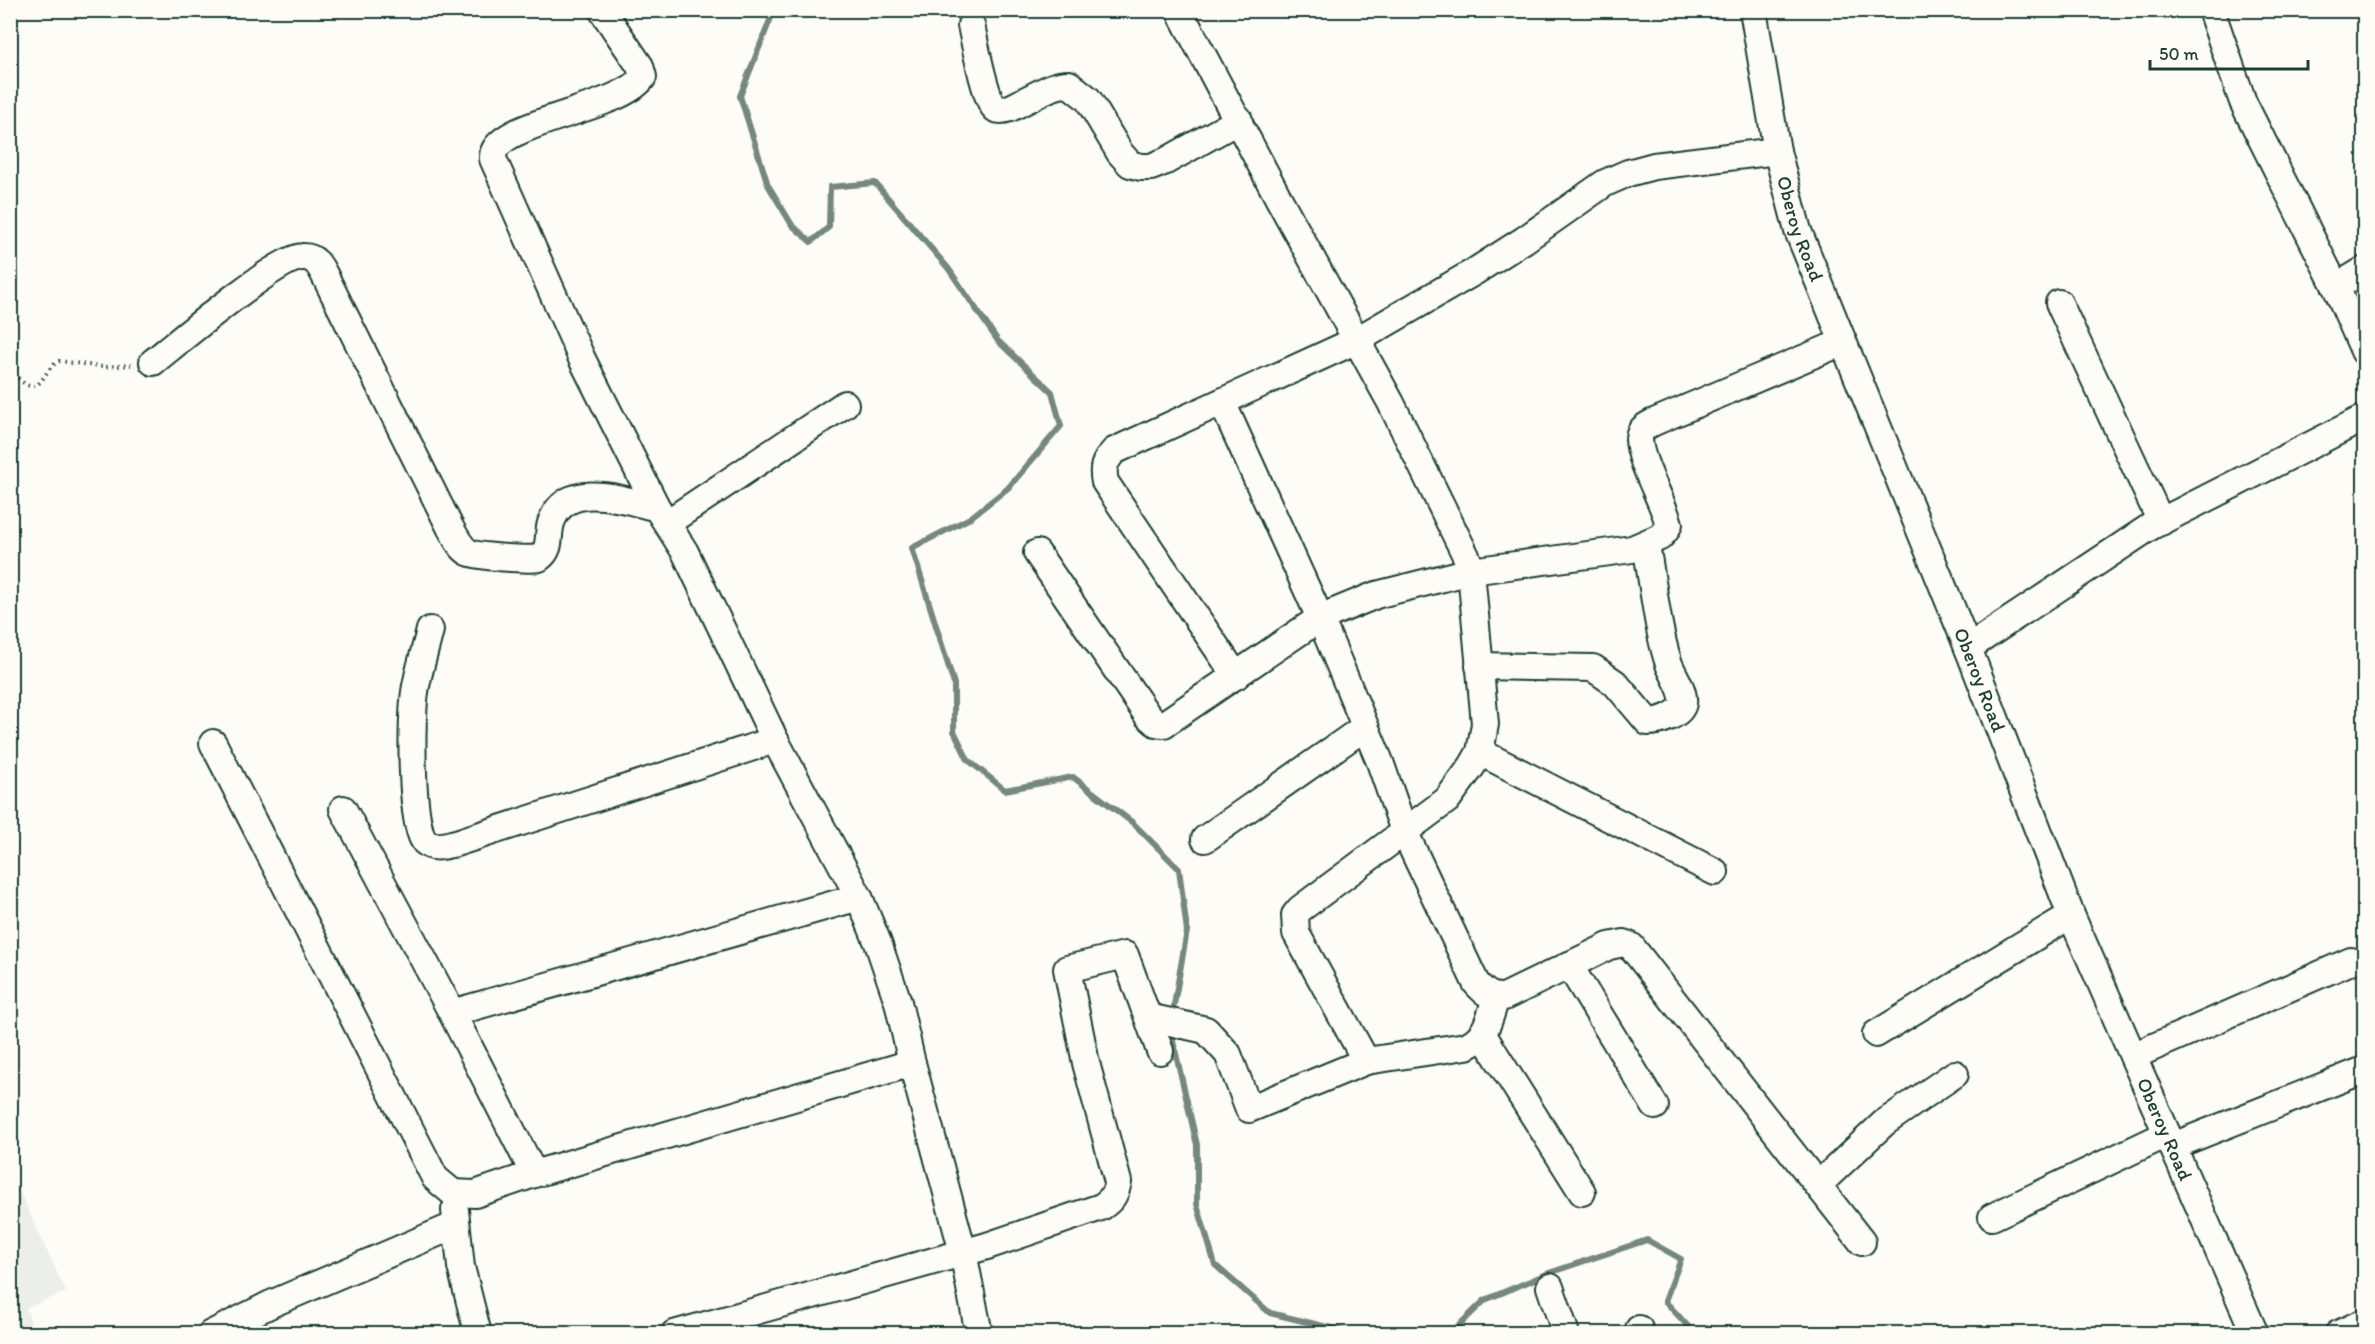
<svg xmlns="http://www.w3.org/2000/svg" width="2375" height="1344" font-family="Itim,sans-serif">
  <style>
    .built { fill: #eceee9 }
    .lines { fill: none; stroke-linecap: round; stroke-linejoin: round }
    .stream { stroke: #75877f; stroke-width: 6 }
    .minor-casing { stroke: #1f3d34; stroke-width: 30 }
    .path { stroke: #1f3d34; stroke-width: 4; stroke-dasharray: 1.5 4.5; stroke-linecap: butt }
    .minor { stroke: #fdfcf7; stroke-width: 26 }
    .labels { text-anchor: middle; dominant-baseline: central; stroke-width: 6; stroke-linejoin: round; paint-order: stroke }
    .street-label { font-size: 20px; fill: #1f3d34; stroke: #fdfcf7 }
  </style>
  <rect width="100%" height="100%" fill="#fdfcf7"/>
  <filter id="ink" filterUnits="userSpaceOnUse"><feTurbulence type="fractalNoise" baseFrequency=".0167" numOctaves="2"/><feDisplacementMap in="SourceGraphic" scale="12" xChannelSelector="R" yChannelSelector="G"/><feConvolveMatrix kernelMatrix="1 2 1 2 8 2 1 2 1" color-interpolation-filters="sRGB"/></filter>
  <g filter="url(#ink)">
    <path class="built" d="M 10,1171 L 66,1292 L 26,1308 L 35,1333 L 11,1333 Z"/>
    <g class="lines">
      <path class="stream" d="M 774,10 L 740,96 L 768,185 L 792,225 L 811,242 L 829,227 L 830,187 L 875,183 L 948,268 L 998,341 L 1052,392 L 1061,426 L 1008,488 L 970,518 L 912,548 L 954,684 L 954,731 L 968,760 L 1005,790 L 1073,777 L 1133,823 L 1179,869 L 1187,931 L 1174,1005
        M 1170,1028 L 1197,1145 L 1197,1204 L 1215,1265 L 1270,1313 L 1356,1334
        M 1450,1334 L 1485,1300 L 1549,1273 L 1647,1240 L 1681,1259 L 1665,1301 L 1695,1334"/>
      <g class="minor-casing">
        <g id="minor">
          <path d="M 602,10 L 640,66 L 643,77 C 621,111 489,121 493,159 L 582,359 L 657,508"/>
          <path d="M 1179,10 L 1280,201 L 1391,403 L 1467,558 L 1471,571 L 1485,724 L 1480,752 L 1472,766 L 1447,800 L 1300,909 L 1295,915 L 1296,933 L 1366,1061"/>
          <path id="s1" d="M 1753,10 L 1777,151 L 1798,231 L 1968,648 L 2071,915 L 2255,1334"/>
          <path d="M 2211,10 L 2243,102 L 2336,287 L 2364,351"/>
          <path d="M 971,25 C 974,39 986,104 996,109 C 1005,113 1018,104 1026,100 C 1041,93 1052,84 1069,84 L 1088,99 L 1120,153 L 1130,164 L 1141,167 L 1151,167 L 1166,161 L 1239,120"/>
          <path d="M 2336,287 L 2364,270"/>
          <path d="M 2059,303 L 2161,522"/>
          <path d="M 153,362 C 178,342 277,258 302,257 C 315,256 320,266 325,276 L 449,525 C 454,534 459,546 468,552 C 477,557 529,560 539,558 C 552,549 547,536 551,523 C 566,478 625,500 657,508 L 685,552 L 775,740 L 859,897 L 878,943 L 898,1002 L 912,1063 L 963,1252 L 979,1334"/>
          <path d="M 1222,402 L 1320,618 L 1380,762 L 1404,831 L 1476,983 C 1484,992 1491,998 1504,997 L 1609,946 L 1624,943 L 1631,946 L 1862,1242"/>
          <path d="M 667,523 L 845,404"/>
          <path d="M 1037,553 L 1148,716 L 1156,723 L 1164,724 L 1320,618 L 1376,595 L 1471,571 L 1632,549 L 1660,537 L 1666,530 L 1669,524 C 1662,499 1640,463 1639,439 C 1639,429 1646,426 1654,422 L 1843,342"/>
          <path d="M 430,630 C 425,651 418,672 415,692 C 411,717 410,826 425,842 C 434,850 446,845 456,843 L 775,740"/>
          <path d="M 1968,648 L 2150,527 L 2364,418"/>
          <path d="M 1479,666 L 1593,668 L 1615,683 L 1648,722 C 1659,722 1681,715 1683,703 C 1685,691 1673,675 1669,664 C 1657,629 1653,582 1646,545"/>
          <path d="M 1236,676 L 1105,482 C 1102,468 1104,462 1114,451 L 1357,340 L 1474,272 L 1524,240 L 1605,183 L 1628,173 L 1654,166 L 1777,151"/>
          <path d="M 213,743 L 435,1178 L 453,1193 L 475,1194 L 534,1174 L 912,1063"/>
          <path d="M 1480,752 L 1715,872"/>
          <path d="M 343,809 L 452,1013 L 534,1174"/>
          <path d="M 1205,839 L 1365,727"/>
          <path d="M 1569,965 L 1655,1106"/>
          <path d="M 452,1013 L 859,897"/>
          <path d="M 1148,1017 L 1206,1030 L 1228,1054 L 1249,1109 L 1366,1061 L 1466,1046 C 1488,1036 1489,1018 1496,998"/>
          <path d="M 1876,1034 L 2071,915"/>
          <path d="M 1483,1035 L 1582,1192"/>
          <path d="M 2133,1056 L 2351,961"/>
          <path d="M 2173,1146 L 2364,1070"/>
          <path d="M 1818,1185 L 1884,1123 L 1955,1074"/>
          <path d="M 455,1210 L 461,1267 L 478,1334"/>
          <path d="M 1992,1217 L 2167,1134"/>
          <path d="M 1550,1287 L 1566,1334"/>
          <path d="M 1639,1329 L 1641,1334"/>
          <path d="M 211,1334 L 271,1304 L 456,1225"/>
          <path d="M 674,1334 L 987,1246 L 1101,1207 C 1112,1200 1115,1195 1118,1182 L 1086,1063 L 1067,969 L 1125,955 L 1160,1051"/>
          <path d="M 2338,1334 L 2364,1322"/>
        </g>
      </g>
      <path class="path" d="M 10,369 C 42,409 40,368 60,361 L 103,367 L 131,365"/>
      <use href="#minor" class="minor"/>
    </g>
  </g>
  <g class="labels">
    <g class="street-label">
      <text stroke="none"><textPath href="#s1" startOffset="224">Oberoy Road</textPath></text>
      <text stroke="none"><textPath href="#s1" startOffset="710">Oberoy Road</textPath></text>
      <text stroke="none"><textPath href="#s1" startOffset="1196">Oberoy Road</textPath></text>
    </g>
  </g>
  <rect width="2375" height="1344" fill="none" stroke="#fdfcf7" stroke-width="36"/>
  <rect x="18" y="18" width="2339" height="1308" fill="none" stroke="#1f3d34" stroke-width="2" filter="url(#ink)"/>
  <path d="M2150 60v9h158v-9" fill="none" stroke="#1f3d34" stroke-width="3"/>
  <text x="2159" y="60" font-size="18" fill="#1f3d34" stroke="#fdfcf7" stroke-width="4.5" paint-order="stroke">50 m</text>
</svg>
